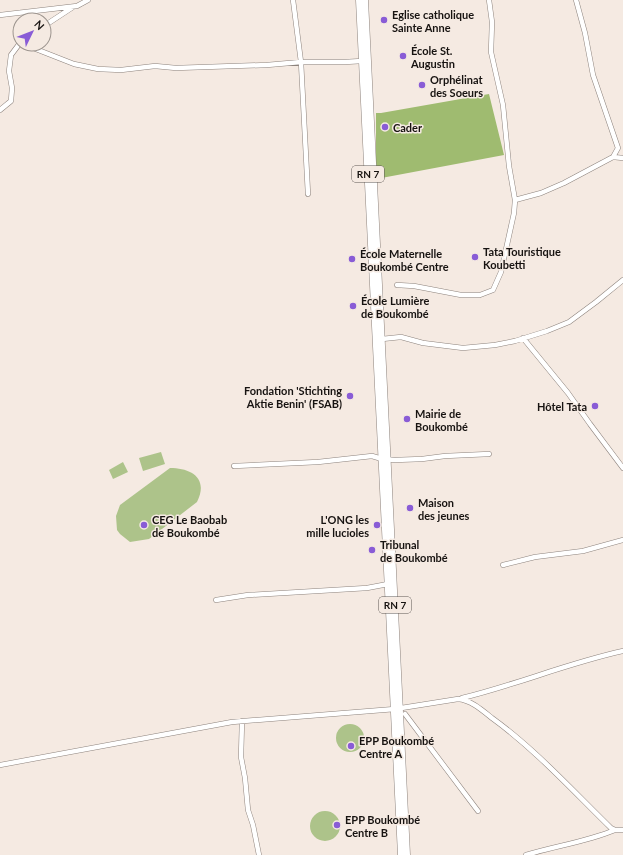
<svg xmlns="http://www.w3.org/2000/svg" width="623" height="855" font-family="Lato,sans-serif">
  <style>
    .green { fill: #adc38a }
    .forest { fill: #9fbb70 }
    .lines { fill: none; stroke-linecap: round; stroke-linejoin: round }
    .minor-casing { stroke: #8d837d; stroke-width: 5.5 }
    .major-casing { stroke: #8d837d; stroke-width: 7 }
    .minor { stroke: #fff; stroke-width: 4.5 }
    .major { stroke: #fff; stroke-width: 6 }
    .poi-dot { fill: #895cd6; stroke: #f5eae2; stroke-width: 1.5 }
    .labels { text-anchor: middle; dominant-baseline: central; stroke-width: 3; stroke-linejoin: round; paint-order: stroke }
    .shield { fill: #f5eae2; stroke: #5a5450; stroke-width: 1 }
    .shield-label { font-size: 10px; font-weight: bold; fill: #171311 }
    .poi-label { font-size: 11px; font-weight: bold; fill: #171311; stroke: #f5eae2; text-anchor: start }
  </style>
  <rect width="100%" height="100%" fill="#f5eae2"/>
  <path class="green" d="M 161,452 L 165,464 L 143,471 L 139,458 Z
    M 123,462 L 128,472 L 113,479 L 109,470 Z
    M 170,468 C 191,468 209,478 197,502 L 149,539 L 130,542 L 120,534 L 117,530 L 116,516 L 120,505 Z
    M336 738a14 14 0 1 1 28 0a14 14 0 1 1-28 0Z
    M310 826a15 15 0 1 1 30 0a15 15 0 1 1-30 0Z"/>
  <path class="forest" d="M 489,94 L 504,155 L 376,179 L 376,113 L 381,113 Z"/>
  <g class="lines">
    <g class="minor-casing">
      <path id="minor" d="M 293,0 L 301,62 L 308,194
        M 0,15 L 77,6 L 88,0
        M 44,26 L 73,7
        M 23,44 L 74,64 L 98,69 L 121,70 L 155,66 L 176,68 L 267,65 L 301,62 L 345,62 L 362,61
        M 0,110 L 11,101 L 12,88 L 9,71 L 11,55 L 20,43
        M 613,157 L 623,158
        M 515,200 L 541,193 L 564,183 L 613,157 L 618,148 L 593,75 L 585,33 L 576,0
        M 397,285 L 414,286 L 461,295 L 480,295 L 493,290 L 501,272 L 514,213 L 515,200 L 509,166 L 503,105 L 491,52 L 492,22 L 489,0
        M 523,338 L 568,393 L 590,424 L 623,468
        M 382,339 L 401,337 L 423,343 L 463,348 L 495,345 L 515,341 L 547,331 L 569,322 L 596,302 L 623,280
        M 234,466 L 318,462 L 372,456 L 382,459 L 395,460 L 422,459 L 445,456 L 489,454
        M 503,565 L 535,557 L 583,551 L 623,540
        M 216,600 L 248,595 L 367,588 L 388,584
        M 462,698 C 516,685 568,663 623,651
        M 405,714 L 478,811
        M 242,721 L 241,757 L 245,778 L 248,810 L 253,825 L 259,855
        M 0,765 L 232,722 L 395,709 L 458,699 C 471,700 482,710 492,718 C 536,750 572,790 611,828 L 615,830 L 623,830
        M 526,855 C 555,846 586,842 615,830"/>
    </g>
    <g class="major-casing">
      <path id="major" d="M 359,0 L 401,855
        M 365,0 L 407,855"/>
    </g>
    <use href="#minor" class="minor"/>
    <use href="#major" class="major"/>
  </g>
  <g class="poi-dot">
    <circle cx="384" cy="20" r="4"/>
    <circle cx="403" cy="56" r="4"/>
    <circle cx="422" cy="85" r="4"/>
    <circle cx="385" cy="127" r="4"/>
    <circle cx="475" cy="257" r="4"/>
    <circle cx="352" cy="259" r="4"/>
    <circle cx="353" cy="306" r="4"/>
    <circle cx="350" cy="396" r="4"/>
    <circle cx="595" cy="406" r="4"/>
    <circle cx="407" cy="419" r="4"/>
    <circle cx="410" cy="508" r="4"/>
    <circle cx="144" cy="525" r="4"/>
    <circle cx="377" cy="525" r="4"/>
    <circle cx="372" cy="550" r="4"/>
    <circle cx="351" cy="746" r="4"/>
    <circle cx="337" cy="825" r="4"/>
  </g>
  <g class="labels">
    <g class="shield">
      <rect x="352" y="166" width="32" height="16" rx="3"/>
      <rect x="379" y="597" width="32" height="16" rx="3"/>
    </g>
    <g class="shield-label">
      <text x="368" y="174">RN 7</text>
      <text x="395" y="605">RN 7</text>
    </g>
    <g class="poi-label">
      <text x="392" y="14">Eglise catholique<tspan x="392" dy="13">Sainte Anne</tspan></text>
      <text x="411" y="50">École St.<tspan x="411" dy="13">Augustin</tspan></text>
      <text x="430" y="79">Orphélinat<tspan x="430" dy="13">des Soeurs</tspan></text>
      <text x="393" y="127">Cader</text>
      <text x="483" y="251">Tata Touristique<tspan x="483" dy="13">Koubetti</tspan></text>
      <text x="360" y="253">École Maternelle<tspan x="360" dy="13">Boukombé Centre</tspan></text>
      <text x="361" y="300">École Lumière<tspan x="361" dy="13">de Boukombé</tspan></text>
      <text x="342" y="390" text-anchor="end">Fondation 'Stichting<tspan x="342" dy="13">Aktie Benin' (FSAB)</tspan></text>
      <text x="587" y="406" text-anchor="end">Hôtel Tata</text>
      <text x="415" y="413">Mairie de<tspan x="415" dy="13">Boukombé</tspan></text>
      <text x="418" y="502">Maison<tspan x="418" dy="13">des jeunes</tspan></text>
      <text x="152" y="519">CEG Le Baobab<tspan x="152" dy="13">de Boukombé</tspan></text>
      <text x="369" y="519" text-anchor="end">L'ONG les<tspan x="369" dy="13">mille lucioles</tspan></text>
      <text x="380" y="544">Tribunal<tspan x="380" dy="13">de Boukombé</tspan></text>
      <text x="359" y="740">EPP Boukombé<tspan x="359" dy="13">Centre A</tspan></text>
      <text x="345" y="819">EPP Boukombé<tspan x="345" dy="13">Centre B</tspan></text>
    </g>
  </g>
  <g transform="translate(32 32) rotate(47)"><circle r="19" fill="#f5eae2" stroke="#9c948e"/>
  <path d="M0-3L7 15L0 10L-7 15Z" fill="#895cd6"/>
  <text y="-6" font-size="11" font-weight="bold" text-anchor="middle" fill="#171311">N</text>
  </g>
</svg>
